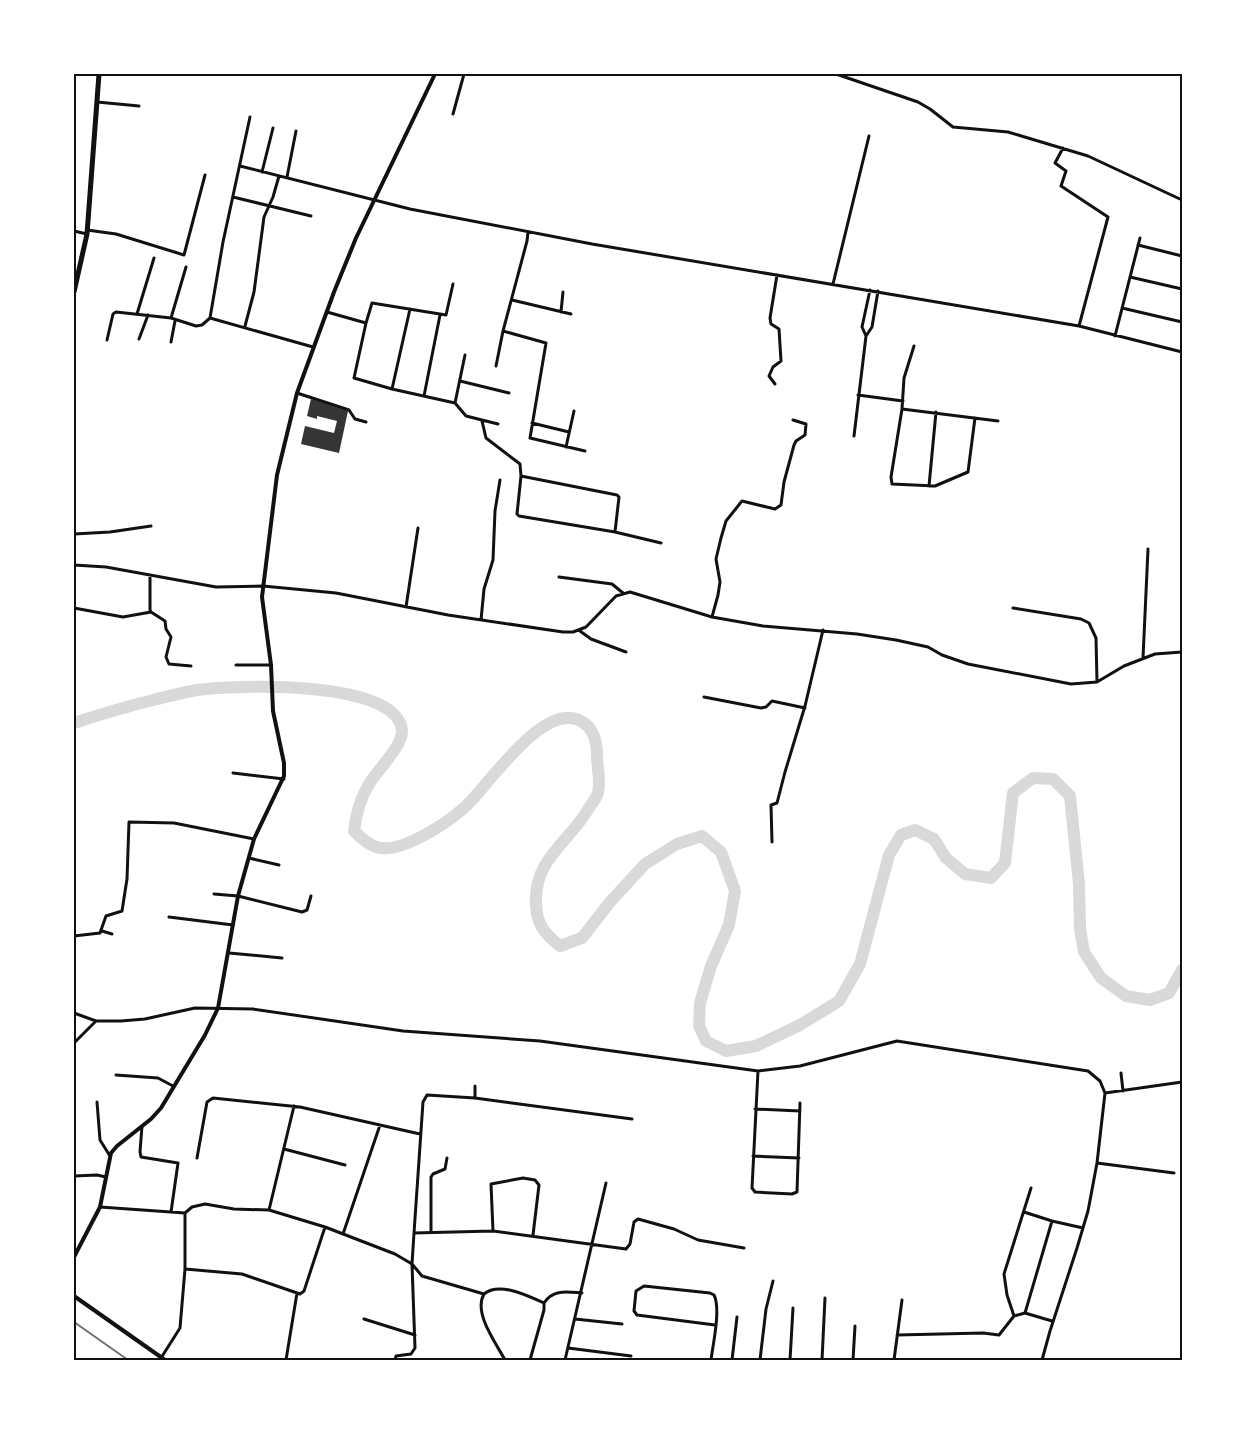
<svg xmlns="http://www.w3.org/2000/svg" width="1256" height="1434" font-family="Ubuntu,sans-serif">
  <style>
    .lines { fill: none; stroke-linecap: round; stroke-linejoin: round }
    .river { stroke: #d9d9d9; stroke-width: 12 }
    .building { fill: #353535 }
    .minor { stroke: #111; stroke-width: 3 }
    .tertiary { stroke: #111; stroke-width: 4 }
    .trunk { stroke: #111; stroke-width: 5 }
    .rail { stroke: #707070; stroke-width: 2 }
    .neatline { fill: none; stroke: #111; stroke-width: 2 }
  </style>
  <rect width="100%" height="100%" fill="#fff"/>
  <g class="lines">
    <path class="river" d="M 74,723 C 101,714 129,706 157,699 C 170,696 184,692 197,690 C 234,685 396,679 402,730 C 403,746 378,769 369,784 C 360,799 356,813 354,831 C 360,837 367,844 376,847 C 400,855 447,823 465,807 C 487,788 546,695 584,723 C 594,730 597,744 597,756 C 597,767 601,782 598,792 C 597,798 592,803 589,808 C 569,843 533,859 536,905 C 537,925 545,934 560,946 L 582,938 L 610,902 L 645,864 L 677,844 L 702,836 L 721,852 L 735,891 L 729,925 L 711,966 L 700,1003 L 699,1026 L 706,1041 L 726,1051 L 756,1046 L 800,1025 L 839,1001 L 860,964 L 889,855 L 901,835 L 915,830 L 934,839 L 946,858 L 965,874 L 991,878 L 1005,863 L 1013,793 L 1033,778 L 1053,779 L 1070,796 L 1079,884 L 1080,929 L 1084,952 L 1101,978 L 1126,996 L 1150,1000 L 1169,993 L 1182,970"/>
  </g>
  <path class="building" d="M 311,399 L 348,411 L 339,453 L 301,444 L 305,426 L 334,433 L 337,421 L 317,416 L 317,419 L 307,416 Z"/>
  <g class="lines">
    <path class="minor" d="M 836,74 L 918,102 L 930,109 L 953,127 L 1008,132 L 1088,156 L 1182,200
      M 97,102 L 139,106
      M 453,114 L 464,74
      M 1063,148 L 1055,163 L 1066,171 L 1061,186 L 1108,217 L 1079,326
      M 240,166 L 410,209 L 592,244 L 1079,326 L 1182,352
      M 262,172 L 273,128
      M 287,177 L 296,131
      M 233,197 L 311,216
      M 87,230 L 116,234 L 184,255 L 205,175
      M 74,231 L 87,234
      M 528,232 L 527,241 L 503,331 L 546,343 L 530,438 L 585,451
      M 1138,245 L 1182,256
      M 1130,277 L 1182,289
      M 453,284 L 446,315 L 372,303 L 366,323 L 354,378 L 392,389 L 455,403 L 465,355
      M 833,284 L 869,136
      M 512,300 L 571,314
      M 1122,308 L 1182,322
      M 327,312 L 366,323
      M 561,312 L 563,292
      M 137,314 L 154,258
      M 171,318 L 186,267
      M 210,318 L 223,242 L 250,117
      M 210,318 L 313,347
      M 245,326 L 254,292 L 264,217 L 273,197 L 279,176
      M 866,336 L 862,327 L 870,290
      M 1115,336 L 1140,238
      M 139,339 L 148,315
      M 107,340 L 113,314 L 116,312 L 171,318 L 196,326 L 202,325 L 210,318
      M 171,342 L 175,321
      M 914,346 L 904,378 L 902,409 L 891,477 L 892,484 L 935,486 L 968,472 L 975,418
      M 496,366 L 503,331
      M 460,381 L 509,393
      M 775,384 L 769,376 L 773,367 L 781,361 L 779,329 L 771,324 L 770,318 L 777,275
      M 392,389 L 410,309
      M 297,393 L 349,410 L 355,419 L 366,422
      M 858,395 L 903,401
      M 424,396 L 440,315
      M 455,403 L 466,416 L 498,424
      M 902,409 L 998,421
      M 482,421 L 486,438 L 520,464 L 521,476 L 517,514 L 519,516 L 615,532 L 661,543
      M 532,423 L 569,432
      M 854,436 L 866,336 L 872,327 L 878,291
      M 566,447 L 574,411
      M 521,476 L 617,495 L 619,497 L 615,532
      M 929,486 L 936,412
      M 74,534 L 110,532 L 151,526
      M 74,565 L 106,567 L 216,587 L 263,586 L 336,593 L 448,615 L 563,632 L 573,632 L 586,627 L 616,596 L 630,592 L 712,617 L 763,626 L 857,634 L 896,640 L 928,647 L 942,655 L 968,664 L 1071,684 L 1097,682 L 1124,666 L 1155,654 L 1182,652
      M 150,575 L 150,610 L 151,612
      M 559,577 L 612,584 L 623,593
      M 406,607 L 418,528
      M 74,608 L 123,617 L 151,612 L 165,621 L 166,629 L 171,637 L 166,657 L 169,664 L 191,666
      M 1013,608 L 1081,619 L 1089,623 L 1096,638 L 1097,682
      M 712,617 L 718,595 L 720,582 L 716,559 L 721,538 L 726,521 L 742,501 L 775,509 L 781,505 L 784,482 L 794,445 L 796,441 L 805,435 L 806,424 L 793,420
      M 481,620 L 484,589 L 493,560 L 495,511 L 500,480
      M 580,631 L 591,639 L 626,652
      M 1143,658 L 1148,549
      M 236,665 L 271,665
      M 704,697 L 761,708 L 766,707 L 772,701 L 805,708
      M 233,773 L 284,779
      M 772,842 L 771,805 L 777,803 L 785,772 L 805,706 L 823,630
      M 249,858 L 279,865
      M 214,894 L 238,896 L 302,912 L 307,910 L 311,896
      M 169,917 L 233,925
      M 102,931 L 112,934
      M 74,936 L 100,933 L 106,916 L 122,911 L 127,879 L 129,822 L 174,823 L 254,839
      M 229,953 L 282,958
      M 74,1013 L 96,1021 L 121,1021 L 145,1019 L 195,1008 L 253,1009 L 403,1031 L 540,1041 L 758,1071 L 800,1066 L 897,1041 L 1088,1071 L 1100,1081 L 1105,1093 L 1097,1163 L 1088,1211 L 1077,1248 L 1050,1331 L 1042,1360
      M 74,1043 L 96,1021
      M 758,1071 L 752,1188 L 755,1192 L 792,1194 L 797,1192 L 800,1103
      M 1121,1073 L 1123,1091
      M 116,1075 L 158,1078 L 173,1086
      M 1105,1093 L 1182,1082
      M 475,1098 L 475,1086
      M 97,1102 L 100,1140 L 110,1156
      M 755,1109 L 800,1111
      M 142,1126 L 140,1152 L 141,1157 L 178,1163 L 171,1212
      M 284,1149 L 345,1165
      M 753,1156 L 799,1158
      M 197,1158 L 207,1102 L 213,1098 L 300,1107 L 420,1134
      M 1097,1163 L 1174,1173
      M 74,1176 L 97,1175 L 106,1177
      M 100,1207 L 185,1213 L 192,1207 L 205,1204 L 234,1209 L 269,1210 L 325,1227 L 395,1254 L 412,1264 L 422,1276 L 484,1294 C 473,1313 496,1343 505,1360
      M 269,1210 L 294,1106
      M 1024,1212 L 1052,1221 L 1083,1228
      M 493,1231 L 491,1184 L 523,1178 L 535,1180 L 539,1185 L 533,1235
      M 431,1232 L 431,1177 L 433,1174 L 445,1169 L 447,1158
      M 414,1233 L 423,1102 L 427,1095 L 475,1098 L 632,1119
      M 343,1234 L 380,1125
      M 185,1269 L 242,1274 L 300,1294 L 304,1291 L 325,1227
      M 484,1294 C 499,1281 528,1296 544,1303 C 553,1289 567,1292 582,1293
      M 1025,1313 L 1052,1221
      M 1014,1316 L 1007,1295 L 1004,1274 L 1031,1188
      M 364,1319 L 415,1335
      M 575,1319 L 622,1324
      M 897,1335 L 983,1333 L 999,1335 L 1014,1316 L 1025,1313 L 1052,1321
      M 568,1348 L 631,1356
      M 161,1358 L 180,1328 L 185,1269 L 185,1213
      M 286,1360 L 297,1293
      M 395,1360 L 396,1356 L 411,1354 L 415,1348 L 412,1264 L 414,1233 L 493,1231 L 626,1249 L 630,1244 L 634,1222 L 638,1219 L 674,1229 L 698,1240 L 744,1248
      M 530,1360 L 544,1310 L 544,1303
      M 565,1360 L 606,1183
      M 711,1360 C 713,1344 721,1309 714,1295 L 710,1293 L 644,1286 L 636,1291 L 634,1311 L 637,1315 L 715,1325
      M 732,1360 L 737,1317
      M 760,1360 L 766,1309 L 773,1281
      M 790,1360 L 793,1308
      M 822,1360 L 825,1298
      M 853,1360 L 855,1326
      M 894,1360 L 902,1300"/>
    <path class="tertiary" d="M 74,1257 L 100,1207 L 111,1153 L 117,1146 L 151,1119 L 161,1108 L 205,1035 L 218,1008 L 238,896 L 254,839 L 284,776 L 284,763 L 273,711 L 271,665 L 262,597 L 277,475 L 297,393 L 334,292 L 356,238 L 435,74
      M 74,1296 L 165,1360"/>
    <path class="trunk" d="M 74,292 L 87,234 L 99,74"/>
    <path class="rail" d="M 74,1322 L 128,1360"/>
  </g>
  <rect width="1256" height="1434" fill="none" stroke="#ffffff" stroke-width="150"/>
  <rect x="75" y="75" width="1106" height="1284" class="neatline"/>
</svg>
